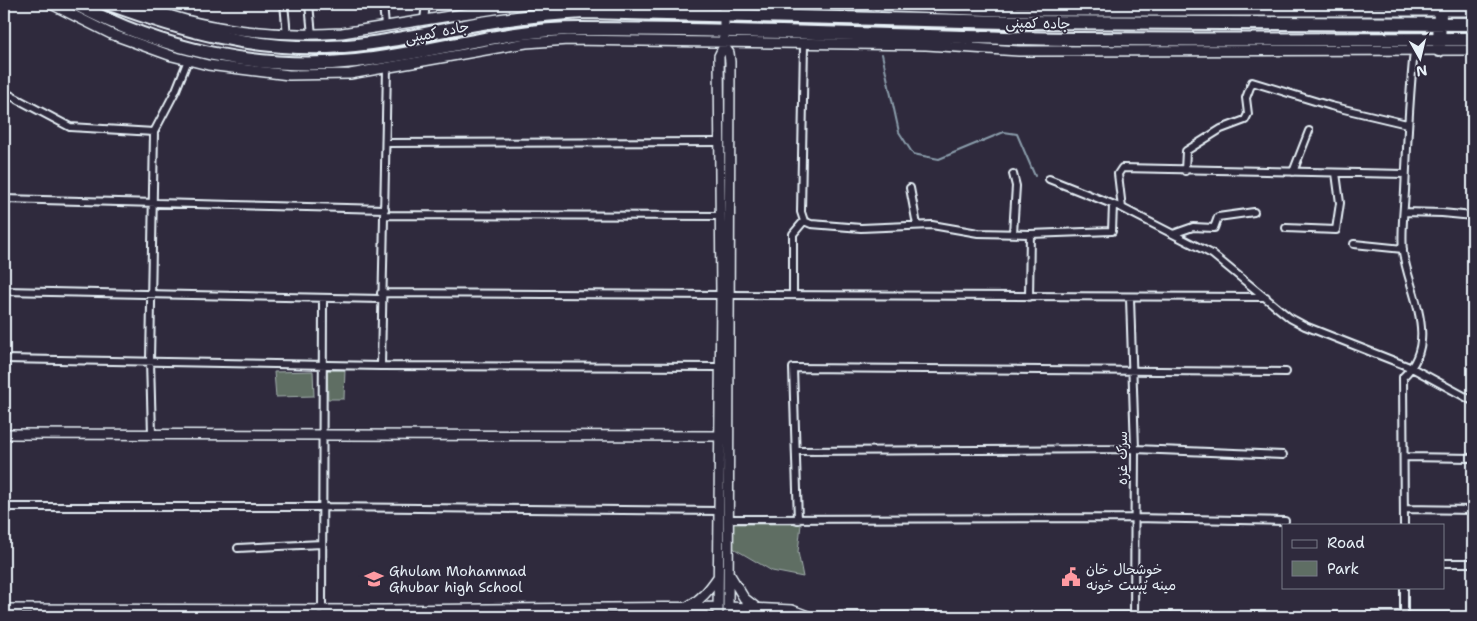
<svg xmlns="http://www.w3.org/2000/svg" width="1477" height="621" font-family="'Shantell Sans','Playpen Sans Arabic',sans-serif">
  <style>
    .green { fill: #5f6e64; stroke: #a4b0ae }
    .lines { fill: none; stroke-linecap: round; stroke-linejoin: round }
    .stream { stroke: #8a9caa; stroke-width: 2 }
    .street-casing { stroke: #e8f1f8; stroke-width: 10 }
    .secondary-casing { stroke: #e8f1f8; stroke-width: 12 }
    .highway-casing { stroke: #e8f1f8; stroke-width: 16 }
    .street { stroke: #2f2a3d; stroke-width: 6 }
    .secondary { stroke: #2f2a3d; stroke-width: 9 }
    .highway { stroke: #2f2a3d; stroke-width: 12 }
    .labels { text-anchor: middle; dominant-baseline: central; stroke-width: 4; stroke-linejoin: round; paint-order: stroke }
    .street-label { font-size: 14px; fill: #e8f1f8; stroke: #2f2a3d }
    .poi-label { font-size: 14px; fill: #e8f1f8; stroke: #2f2a3d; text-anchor: start }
  </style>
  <rect width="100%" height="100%" fill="#2f2a3d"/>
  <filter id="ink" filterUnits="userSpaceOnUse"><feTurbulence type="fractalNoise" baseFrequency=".02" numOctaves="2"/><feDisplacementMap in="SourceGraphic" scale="10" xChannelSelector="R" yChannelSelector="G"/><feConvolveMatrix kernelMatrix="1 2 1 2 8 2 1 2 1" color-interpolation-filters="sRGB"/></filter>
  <g filter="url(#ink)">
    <path class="green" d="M 327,369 L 345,369 L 344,399 L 328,399 Z
      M 313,371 L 314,396 L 276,397 L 274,372 Z
      M 732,524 L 801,524 L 798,552 L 803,577 L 772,571 L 733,548 Z"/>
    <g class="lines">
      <path class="stream" d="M 882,54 L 899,132 L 913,154 L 939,159 L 1004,132 L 1017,134 L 1035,176"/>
      <g class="street-casing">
        <path id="street" d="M 284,4 L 287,35
          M 309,4 L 312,35
          M 383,4 L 385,26
          M 470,4 L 470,12
          M 424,20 L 426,4
          M 4,92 L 70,127 L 154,132
          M 386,143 L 721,142
          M 1185,171 L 1186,151 L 1221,129 L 1245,120 L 1248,114 L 1246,98 L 1252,82 L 1331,106 L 1407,124
          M 1293,172 L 1309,131
          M 1013,174 L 1016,186 L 1013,233
          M 1049,179 L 1122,208 L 1212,254 L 1290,318 L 1305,326 L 1412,368 L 1473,401
          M 910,188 L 917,225
          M 4,199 L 385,209
          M 1122,208 L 1118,174 L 1122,168 L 1405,174
          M 1404,212 L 1442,213 L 1473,216
          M 384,215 L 721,216
          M 804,221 L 811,224 L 861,228 L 932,225 L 978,233 L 1030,234
          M 804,221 L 801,212 L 804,44
          M 1286,228 L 1336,230 L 1340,203 L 1336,173
          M 1173,234 L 1193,227 L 1214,228 L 1218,217 L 1254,212
          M 1354,244 L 1403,249
          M 4,291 L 381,299
          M 381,293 L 721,295
          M 731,295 L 1266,297
          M 793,295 L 793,234 L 804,221
          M 1029,297 L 1030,234 L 1112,231 L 1113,205
          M 1130,298 L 1135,449 L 1134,617
          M 4,359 L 381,366 L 720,367
          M 381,366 L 387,68
          M 152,434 L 150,361 L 154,132 L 176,90 L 188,60
          M 797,451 L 1135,449 L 1283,455
          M 1405,457 L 1473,458
          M 4,507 L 322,507 L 719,511
          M 1405,509 L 1473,510
          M 730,519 L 1134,518 L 1285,521
          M 798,520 L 793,368 L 1286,372
          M 1404,525 L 1403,377 C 1441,341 1409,293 1403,252 C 1401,232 1404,210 1405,191 C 1407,144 1409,98 1414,51
          M 238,548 L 322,544
          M 1443,563 L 1473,563
          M 322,609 L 323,299
          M 1404,617 L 1404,587"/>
      </g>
      <g class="secondary-casing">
        <path id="secondary" d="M 51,4 L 111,34 L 172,56 L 208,65 L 289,75 L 350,74 L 526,43 L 568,40 L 926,45 L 1019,51 L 1473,50
          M 141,4 C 198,31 280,37 342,33 L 526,4
          M 724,4 L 724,46 L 729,53 L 730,62 L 728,617
          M 815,4 L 1000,11 L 1473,11
          M 4,434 L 720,436
          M 730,575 L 744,598 L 758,609
          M 687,607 C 701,600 709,590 718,577
          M 729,607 L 792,610 L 808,616
          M 4,609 L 383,610 L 718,607
          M 718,617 L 721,295 L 719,56 L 724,46
          M 802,617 L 1473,617"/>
      </g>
      <g class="highway-casing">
        <path id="highway" d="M 76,4 C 161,50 259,71 356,61 C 432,53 503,29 580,29 C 722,29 864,35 1005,38 C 1161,41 1317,39 1473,39
          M 110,4 C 181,30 252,50 328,47 C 380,45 431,32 482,23 C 516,17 549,14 584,12 L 1007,22 L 1473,24
          M 1439,50 L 1440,10"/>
      </g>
      <use href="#street" class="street"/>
      <use href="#secondary" class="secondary"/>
      <use href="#highway" class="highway"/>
    </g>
  </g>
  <defs>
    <g id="civic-bare" transform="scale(1.5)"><path d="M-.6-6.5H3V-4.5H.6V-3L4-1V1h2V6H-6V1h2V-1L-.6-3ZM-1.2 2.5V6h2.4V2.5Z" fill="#ff9aa2" stroke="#2f2a3d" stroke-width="2.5" paint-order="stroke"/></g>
    <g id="school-bare" transform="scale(1.5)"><path d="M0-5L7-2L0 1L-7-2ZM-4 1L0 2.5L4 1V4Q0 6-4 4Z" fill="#ff9aa2" stroke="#2f2a3d" stroke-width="2.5" paint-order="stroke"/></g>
  </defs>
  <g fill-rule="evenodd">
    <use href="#civic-bare" x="1071" y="577"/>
    <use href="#school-bare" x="374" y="579"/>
  </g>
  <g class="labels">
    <g class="street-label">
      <text transform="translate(1038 23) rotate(1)">جاده کمپنی</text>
      <text transform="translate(437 32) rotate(-11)">جاده کمپنی</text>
      <text transform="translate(1122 458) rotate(-90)">سرک غزه</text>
    </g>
    <g class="poi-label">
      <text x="1086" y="569">خوشحال خان<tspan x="1086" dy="16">مینه پُست خونه</tspan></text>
      <text x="389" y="571">Ghulam Mohammad<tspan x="389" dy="16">Ghubar high School</tspan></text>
    </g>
  </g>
  <rect width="1477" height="621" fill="none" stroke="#2f2a3d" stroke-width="20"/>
  <rect x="10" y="10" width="1457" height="601" fill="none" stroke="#e8f1f8" stroke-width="2" filter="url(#ink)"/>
  <rect x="1282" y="524" width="162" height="65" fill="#2f2a3d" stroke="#797a88"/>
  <rect x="1292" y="540" width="25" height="8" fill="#2f2a3d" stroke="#797a88"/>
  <text x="1327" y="548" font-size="15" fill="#e8f1f8">Road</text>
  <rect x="1292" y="561" width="25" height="15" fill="#5f6e64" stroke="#797a88"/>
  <text x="1327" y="574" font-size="15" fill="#e8f1f8">Park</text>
  <g transform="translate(1420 58) rotate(172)" stroke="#2f2a3d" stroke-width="4" paint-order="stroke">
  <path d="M0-4L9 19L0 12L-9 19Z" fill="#e8f1f8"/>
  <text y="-8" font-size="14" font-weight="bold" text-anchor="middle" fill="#e8f1f8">N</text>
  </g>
</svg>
